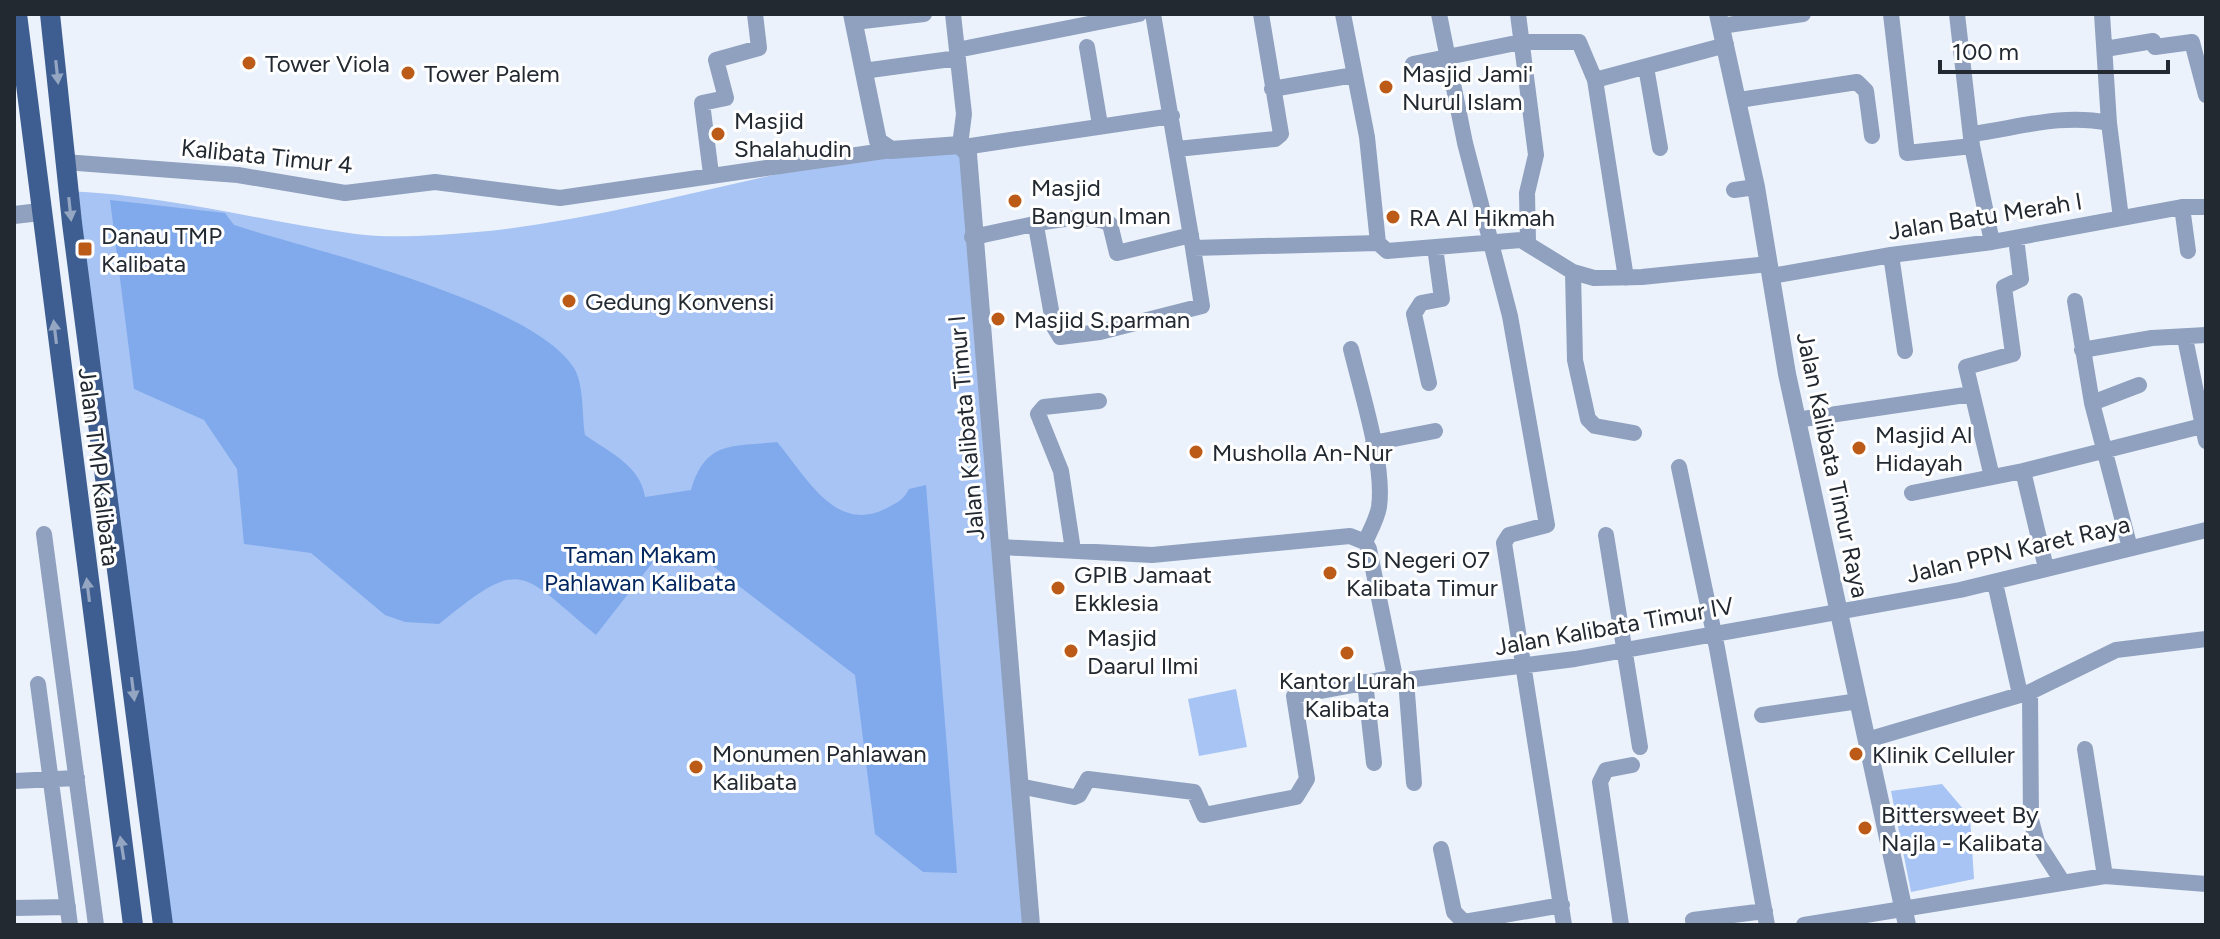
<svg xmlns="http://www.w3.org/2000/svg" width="2220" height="939" font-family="Figtree,sans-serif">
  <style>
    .green { fill: #a7c4f4 }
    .water { fill: #81aaed }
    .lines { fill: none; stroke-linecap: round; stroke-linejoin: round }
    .minor { stroke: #8fa1bf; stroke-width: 16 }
    .tertiary { stroke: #8fa1bf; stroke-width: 18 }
    .primary { stroke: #3e5e91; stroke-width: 20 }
    .oneway { fill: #95a6c2 }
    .poi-dot { fill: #bb5b17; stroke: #fff; stroke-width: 3 }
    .labels { text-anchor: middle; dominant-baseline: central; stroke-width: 6; stroke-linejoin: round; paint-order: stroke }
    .poi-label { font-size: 24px; fill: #232931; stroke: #fff; text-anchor: start }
    .street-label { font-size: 24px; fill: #232931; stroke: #fff }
    .park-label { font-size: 24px; fill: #032760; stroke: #fff }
  </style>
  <rect width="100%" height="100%" fill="#ecf2fb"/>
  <path class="green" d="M 960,145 L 1031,925 L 163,925 L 68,191 C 166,195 259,221 356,234 C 390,239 442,235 477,232 C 641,217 797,157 960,145 Z
    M 1236,689 L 1247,747 L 1199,756 L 1188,699 Z
    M 1942,784 L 1970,817 L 1974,879 L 1911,892 L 1891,791 Z"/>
  <path class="water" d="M 110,200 L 225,213 L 234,225 C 312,250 533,302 574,368 C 584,384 582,416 585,435 C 609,452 641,466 645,497 L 691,490 C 706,440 731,447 777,442 C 805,474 834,534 885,509 C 896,503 903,501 909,489 L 926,485 L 957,873 L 923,872 L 875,834 L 855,675 L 692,550 L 660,553 L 596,635 C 518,570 523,556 439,624 L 405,622 L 385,615 L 311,553 L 244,544 L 237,469 L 204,420 L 134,389 Z"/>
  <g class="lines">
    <path class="minor" d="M 953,14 L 964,114 L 960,145
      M 1153,14 L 1193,248 L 1378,243
      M 1343,14 L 1367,137 L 1378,243 L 1387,251 L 1521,240 L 1573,272 L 1594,278 L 1642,277 L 1769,264
      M 1439,14 L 1465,143 L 1510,316 L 1547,525 L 1509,535 L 1504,543 L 1564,925
      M 1518,14 L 1536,155 L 1527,193 L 1528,242
      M 1891,14 L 1907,153 L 1972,146
      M 1957,14 L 1972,146 L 1992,242
      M 2102,14 L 2109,123 L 2121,218
      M 854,22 L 924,14
      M 1721,26 L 1803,14
      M 1087,47 L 1100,125
      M 2105,49 L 2153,41 L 2155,47 L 2192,42 L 2206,95
      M 957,50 L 1139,14
      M 1413,64 L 1521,42 L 1579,42 L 1595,80 L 1626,278
      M 1646,67 L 1660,148
      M 863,71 L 958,58
      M 1595,80 L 1726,45
      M 1272,89 L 1354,75
      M 1739,100 L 1857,82 L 1866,91 L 1872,136
      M 1971,134 C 2018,128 2061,113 2109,123
      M 964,147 L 1172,116
      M 1177,149 L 1275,139 L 1281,134 L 1261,14
      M 64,162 L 238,175 L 345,193 L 435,182 L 560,198 L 891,150
      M 711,174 L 702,103 L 726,98 L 716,60 L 759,48 L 755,14
      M 1734,190 L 1756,187
      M 2182,207 L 2188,251
      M 1036,226 L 1054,327 L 1060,337 L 1100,332 L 1202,306 L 1193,248
      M 972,237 C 1005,232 1084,207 1110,224 L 1117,253 L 1191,235
      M 1891,255 L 1905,351
      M 1573,272 L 1575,360 L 1588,419 L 1595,426 L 1634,433
      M 1771,276 L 1891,255 L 1992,242 L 2182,207 L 2206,207
      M 2075,301 L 2092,403 L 2130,548
      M 2185,338 L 2206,441
      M 1351,349 C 1361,391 1385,465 1379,507 C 1377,519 1370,531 1365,542
      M 2082,350 L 2152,338 L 2206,335
      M 1429,383 L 1414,314 L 1421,303 L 1442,299 L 1435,247
      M 2092,403 L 2139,385
      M 1796,420 L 1972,394
      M 1373,443 L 1435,431
      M 1679,467 L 1717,648 L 1767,925
      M 2023,471 L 2046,568
      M 1992,477 L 1966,367 L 2013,354 L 2004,287 L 2021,279 L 2016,238
      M 1912,493 L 2023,471 L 2202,426
      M 44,534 L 96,925
      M 1606,535 L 1640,747
      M 1001,547 L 1152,555 L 1350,536 L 1365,542 L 1369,549 L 1394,672 L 1396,677 L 1406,680 L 1575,659 L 1960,590 L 2206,530
      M 1073,550 L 1061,471 L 1038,414 L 1044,407 L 1099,401
      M 1995,583 L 2020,694
      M 1406,680 L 1414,783
      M 1365,682 L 1374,763
      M 38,684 L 70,925
      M 2030,692 L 2031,820 L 2037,842 L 2062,881
      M 1762,715 L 1859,701
      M 1867,740 L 2030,692 L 2116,650 L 2206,639
      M 2085,749 L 2105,876
      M 14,781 L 77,778
      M 1019,786 L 1074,797 L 1079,795 L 1088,779 L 1194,792 L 1204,815 L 1296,797 L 1307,779 L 1294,696 L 1396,677
      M 1441,849 L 1454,912 L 1464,922 L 1562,905
      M 14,908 L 68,907
      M 1621,925 L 1600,782 L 1606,770 L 1632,765
      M 1694,925 L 1693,920 L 1765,911
      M 1804,925 L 2105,876 L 2206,884"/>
    <path class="tertiary" d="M 852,14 L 878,141 L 891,150 L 960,145 L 968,154 L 1031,925
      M 1718,14 L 1756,187 L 1787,374 L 1907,925
      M 14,215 L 40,212"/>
    <path class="primary" d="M 17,14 L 133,925
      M 50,14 L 72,223 L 163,925"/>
  </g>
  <defs><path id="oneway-solid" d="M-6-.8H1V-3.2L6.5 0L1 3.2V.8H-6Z" transform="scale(2)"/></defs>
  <g class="oneway">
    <use href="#oneway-solid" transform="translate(57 72) rotate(84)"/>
    <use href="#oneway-solid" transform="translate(70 209) rotate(84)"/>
    <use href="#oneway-solid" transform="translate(55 332) rotate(-97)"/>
    <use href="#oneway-solid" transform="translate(88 590) rotate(-97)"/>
    <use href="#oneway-solid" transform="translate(133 689) rotate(83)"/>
    <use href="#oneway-solid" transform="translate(122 848) rotate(-99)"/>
  </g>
  <g class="poi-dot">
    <circle cx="249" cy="63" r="8"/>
    <circle cx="408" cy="73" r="8"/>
    <circle cx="1386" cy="87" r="8"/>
    <circle cx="718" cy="134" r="8"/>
    <circle cx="1015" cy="201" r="8"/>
    <circle cx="1393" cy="217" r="8"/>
    <rect x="77" y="241" width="16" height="16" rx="4"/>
    <circle cx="569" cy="301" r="8"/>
    <circle cx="998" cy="319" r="8"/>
    <circle cx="1859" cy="448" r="8"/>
    <circle cx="1196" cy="452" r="8"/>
    <circle cx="1330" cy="573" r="8"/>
    <circle cx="1058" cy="588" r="8"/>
    <circle cx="1071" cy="651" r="8"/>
    <circle cx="1347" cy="653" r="8"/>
    <circle cx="1856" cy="754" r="8"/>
    <circle cx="696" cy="767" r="8"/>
    <circle cx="1865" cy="828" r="8"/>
  </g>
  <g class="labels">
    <g class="poi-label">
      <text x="265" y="63">Tower Viola</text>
      <text x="424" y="73">Tower Palem</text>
      <text x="1402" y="73">Masjid Jami'<tspan x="1402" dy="28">Nurul Islam</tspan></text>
      <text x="734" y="120">Masjid<tspan x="734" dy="28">Shalahudin</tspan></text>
      <text x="1031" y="187">Masjid<tspan x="1031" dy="28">Bangun Iman</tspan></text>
      <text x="1409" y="217">RA Al Hikmah</text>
      <text x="101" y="235">Danau TMP<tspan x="101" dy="28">Kalibata</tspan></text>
      <text x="585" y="301">Gedung Konvensi</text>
      <text x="1014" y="319">Masjid S.parman</text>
      <text x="1875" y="434">Masjid Al<tspan x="1875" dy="28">Hidayah</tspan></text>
      <text x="1212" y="452">Musholla An-Nur</text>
      <text x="1346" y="559">SD Negeri 07<tspan x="1346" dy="28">Kalibata Timur</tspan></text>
      <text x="1074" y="574">GPIB Jamaat<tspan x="1074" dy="28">Ekklesia</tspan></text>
      <text x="1087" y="637">Masjid<tspan x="1087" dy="28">Daarul Ilmi</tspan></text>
      <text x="1347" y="680" text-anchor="middle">Kantor Lurah<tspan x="1347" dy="28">Kalibata</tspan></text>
      <text x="712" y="753">Monumen Pahlawan<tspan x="712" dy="28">Kalibata</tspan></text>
      <text x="1872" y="754">Klinik Celluler</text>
      <text x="1881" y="814">Bittersweet By<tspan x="1881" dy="28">Najla - Kalibata</tspan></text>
    </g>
    <g class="street-label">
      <text transform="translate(267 156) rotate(6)">Kalibata Timur 4</text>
      <text transform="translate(1985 216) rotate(-9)">Jalan Batu Merah I</text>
      <text transform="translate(966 428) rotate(-95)">Jalan Kalibata Timur I</text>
      <text transform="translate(1833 465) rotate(78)">Jalan Kalibata Timur Raya</text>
      <text transform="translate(99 467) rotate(83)">Jalan TMP Kalibata</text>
      <text transform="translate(2018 549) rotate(-13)">Jalan PPN Karet Raya</text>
      <text transform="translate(1614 626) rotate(-10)">Jalan Kalibata Timur IV</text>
    </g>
    <g class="park-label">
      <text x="640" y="554">Taman Makam<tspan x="640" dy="28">Pahlawan Kalibata</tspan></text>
    </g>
  </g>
  <rect width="2220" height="939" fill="none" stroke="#232931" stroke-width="32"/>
  <path d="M1940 60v12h228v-12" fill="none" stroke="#232931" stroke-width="4"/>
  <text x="1952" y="60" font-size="24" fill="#232931" stroke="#ffffff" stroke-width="6" paint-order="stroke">100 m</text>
</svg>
